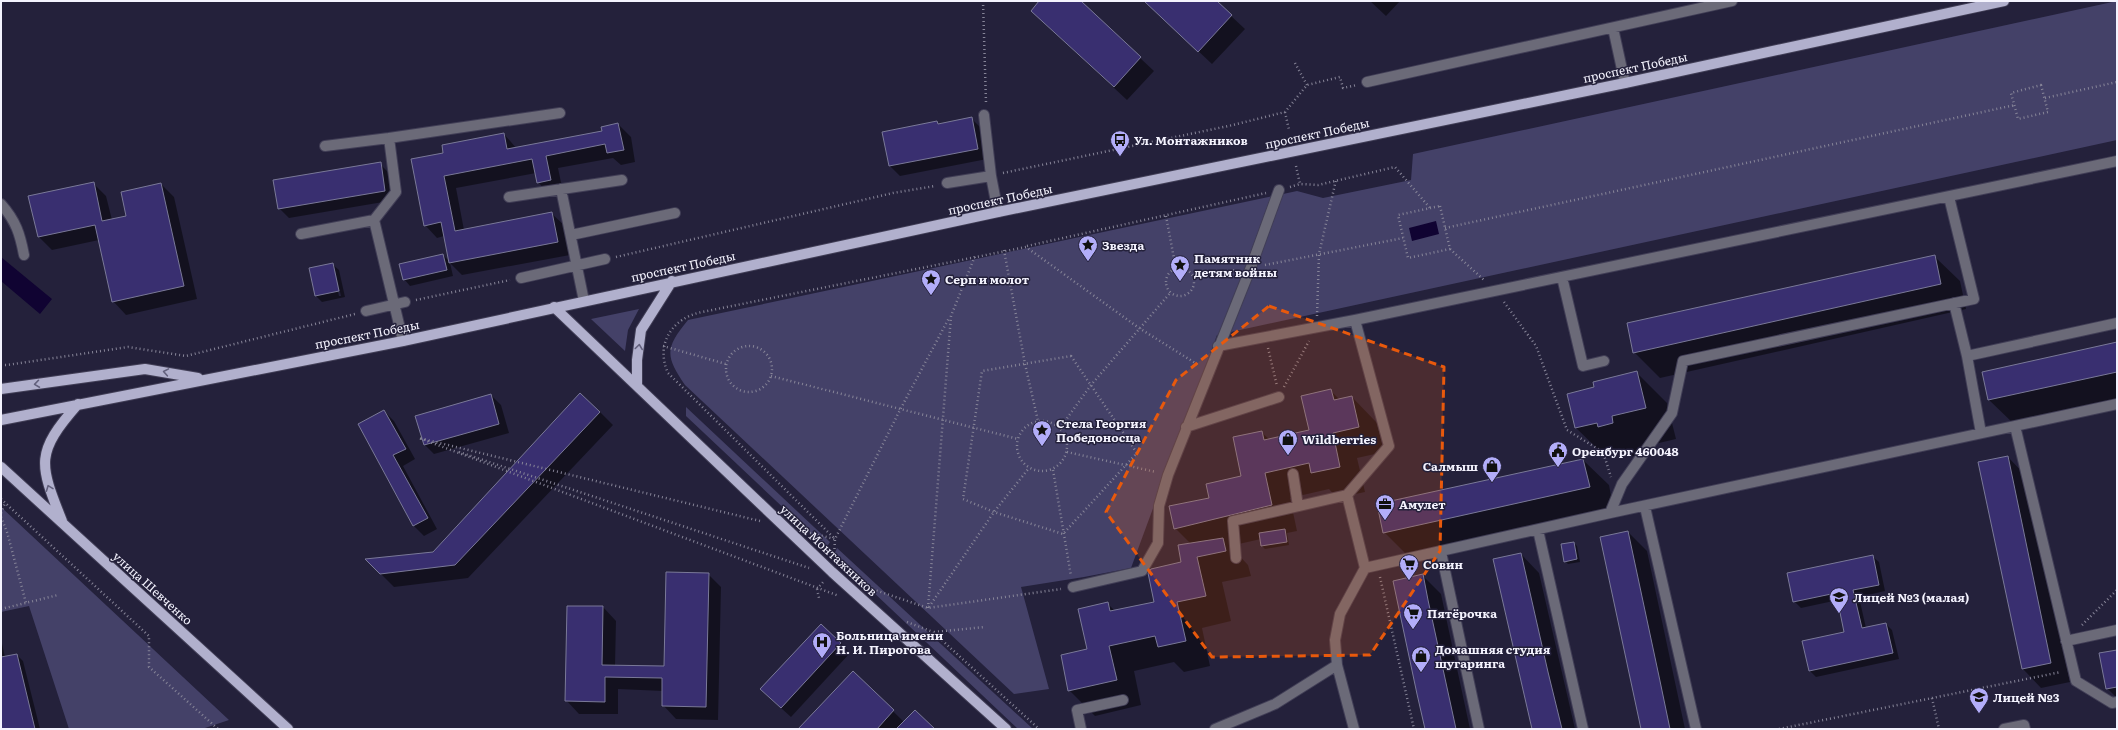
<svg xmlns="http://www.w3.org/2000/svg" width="2118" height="730" font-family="Literata,serif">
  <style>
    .green { fill: #444168 }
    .water { fill: #100332 }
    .shadow { fill: #0007; fill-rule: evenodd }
    .building { fill: #392f70; stroke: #7a7998 }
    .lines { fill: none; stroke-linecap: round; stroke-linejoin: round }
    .minor-casing { stroke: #413e56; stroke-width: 12 }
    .major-casing { stroke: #413e56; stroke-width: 12 }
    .path { stroke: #878598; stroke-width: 2.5; stroke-dasharray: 1 3; stroke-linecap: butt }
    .minor { stroke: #6b6a78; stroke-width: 10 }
    .major { stroke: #b1b0cd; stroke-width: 10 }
    .oneway { stroke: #63617d }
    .marked { fill: #e8590c; fill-opacity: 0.2; stroke: #e8590c; stroke-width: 3; stroke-dasharray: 8 5; stroke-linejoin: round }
    .labels { text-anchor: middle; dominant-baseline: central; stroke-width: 3; stroke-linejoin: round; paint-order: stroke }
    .street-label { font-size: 12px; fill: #f4f3fe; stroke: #24213b }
    .poi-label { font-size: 12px; font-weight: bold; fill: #f4f3fe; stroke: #24213b; text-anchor: start }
  </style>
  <rect width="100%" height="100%" fill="#24213b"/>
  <path class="green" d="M 2117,1 L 2117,140 L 1217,335 L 1131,568 L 1084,577 L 1021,587 L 1049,689 L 1014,694 L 685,385 C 665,356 665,348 688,320 L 1297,191 L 1323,198 L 1411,180 L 1413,154 Z
    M 639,309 L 628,330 L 625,351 L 591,319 Z
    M 686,407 L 830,542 L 826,548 L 686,416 Z
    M 1,507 L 229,720 L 202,729 L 69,729 L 29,606 L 1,612 Z
    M 837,548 L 1033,729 L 1018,729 L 834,555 Z"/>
  <path class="water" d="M 1436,221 L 1439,234 L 1412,241 L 1409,228 Z
    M 1,257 L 52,299 L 40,314 L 1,281 Z"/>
  <path class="shadow" d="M 1041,1 L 1079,1 L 1154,71 L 1127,100 L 1045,24 Z
    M 1145,1 L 1215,1 L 1245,29 L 1212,64 Z
    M 1370,1 L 1400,1 L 1386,16 Z
    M 972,119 L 982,129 L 987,159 L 900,176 L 890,166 L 937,122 L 939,125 Z
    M 618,124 L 631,137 L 635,162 L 621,165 L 613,158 L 558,168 L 563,192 L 550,195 L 538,182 L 536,173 L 456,188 L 464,230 L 551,213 L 564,225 L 570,255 L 462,275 L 450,263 L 453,276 L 410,286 L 404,279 L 443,255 L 449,261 L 444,236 L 437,238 L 425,225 L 444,154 L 504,134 L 517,149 L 603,132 Z
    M 380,164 L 390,174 L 395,200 L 289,218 L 279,208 Z
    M 93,183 L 106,196 L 112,220 L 127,217 L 161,184 L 174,197 L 197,299 L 126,315 L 113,301 L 99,240 L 52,250 L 39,237 L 29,197 Z
    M 1934,256 L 1960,281 L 1966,309 L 1660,378 L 1634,352 Z
    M 332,264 L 339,270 L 345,297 L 322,302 L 316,296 ZM 333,270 L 335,270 L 341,296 L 339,296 Z
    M 2117,343 L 2117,402 L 2015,425 L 1989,400 Z
    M 1636,372 L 1667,403 L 1676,439 L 1642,447 L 1643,454 L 1629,457 L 1626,453 L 1607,458 L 1576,428 L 1595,387 Z
    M 1331,391 L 1340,400 L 1352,397 L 1377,423 L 1384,452 L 1357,458 L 1365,492 L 1337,498 L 1329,489 L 1290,498 L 1297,531 L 1287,533 L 1289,545 L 1265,549 L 1262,546 L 1261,539 L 1230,546 L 1248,565 L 1251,576 L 1222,582 L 1231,621 L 1202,628 L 1210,666 L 1184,672 L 1174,662 L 1134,671 L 1141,705 L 1095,716 L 1069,690 L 1107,603 L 1115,611 L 1156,603 L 1183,563 L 1191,544 L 1175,528 L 1210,498 L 1243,477 L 1261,432 L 1269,439 L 1310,431 Z
    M 491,395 L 501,405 L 509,433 L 434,454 L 424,444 Z
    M 384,411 L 394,421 L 415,459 L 403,466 L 437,529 L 424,536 L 414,526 L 359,425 Z
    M 600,412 L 613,425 L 468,578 L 394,587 L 367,560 L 433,553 Z
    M 2008,457 L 2026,476 L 2070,682 L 2041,688 L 2023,669 Z
    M 1583,460 L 1609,485 L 1614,512 L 1409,557 L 1384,532 Z
    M 1628,532 L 1647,551 L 1685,729 L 1642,729 Z
    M 1574,543 L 1577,546 L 1580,562 L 1568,564 L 1565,561 Z
    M 1521,554 L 1539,573 L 1575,729 L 1533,729 Z
    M 1872,556 L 1879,562 L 1885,591 L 1859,597 L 1866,628 L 1886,624 L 1892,630 L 1899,659 L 1816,677 L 1810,671 L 1804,642 L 1845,633 L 1838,600 L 1801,608 L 1794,601 Z
    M 708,574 L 721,587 L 718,720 L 676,719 L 663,705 L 663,691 L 618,689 L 618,714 L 579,714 L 566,700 L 603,607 L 616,621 L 615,666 L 665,667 Z
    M 1422,575 L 1441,594 L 1470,729 L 1426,729 Z
    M 1,639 L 5,657 L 17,655 L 23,661 L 40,729 L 1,729 Z
    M 841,643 L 850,653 L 791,717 L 771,699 Z
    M 2117,651 L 2117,698 L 2107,688 Z
    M 853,672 L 904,722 L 934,729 L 804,729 Z"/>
  <path class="building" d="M 1039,1 L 1081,1 L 1141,57 L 1114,87 L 1031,11 Z
    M 1144,1 L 1217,1 L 1232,15 L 1198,52 Z
    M 972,117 L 978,149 L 889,166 L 882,132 L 937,121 L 938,124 Z
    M 618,123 L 624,150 L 607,153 L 605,144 L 546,156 L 551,180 L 537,183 L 532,159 L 444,176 L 455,231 L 552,212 L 558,242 L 449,263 L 441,222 L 424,226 L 411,159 L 443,153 L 442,145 L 504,133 L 507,149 L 602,131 L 601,127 Z
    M 381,162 L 385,191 L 278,209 L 273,180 Z
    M 94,182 L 102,221 L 126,216 L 121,192 L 161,183 L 184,286 L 112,302 L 95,225 L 38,237 L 28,196 Z
    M 443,254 L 447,270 L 403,280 L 399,264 Z
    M 1935,255 L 1941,284 L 1633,353 L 1627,323 Z
    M 333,263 L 339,291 L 315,296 L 309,268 Z
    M 2117,342 L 2117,372 L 1988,400 L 1982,372 Z
    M 1637,371 L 1646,408 L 1612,416 L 1613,423 L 1598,427 L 1597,423 L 1575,428 L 1567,394 L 1594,387 L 1593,382 Z
    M 1331,389 L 1334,400 L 1352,396 L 1359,427 L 1333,433 L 1340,467 L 1311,473 L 1309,463 L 1265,473 L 1272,505 L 1174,529 L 1169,506 L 1209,498 L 1206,484 L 1241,476 L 1233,437 L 1262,431 L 1264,440 L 1309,430 L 1301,396 Z
    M 580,393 L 600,412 L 455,565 L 380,574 L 365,559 L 433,552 Z
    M 491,394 L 499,424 L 424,445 L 415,416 Z
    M 384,410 L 406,449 L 393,455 L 428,518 L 413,526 L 358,424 Z
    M 2008,456 L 2051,663 L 2022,669 L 1978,462 Z
    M 1583,459 L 1590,487 L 1383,533 L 1377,504 Z
    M 1285,529 L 1287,542 L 1261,546 L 1259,533 Z
    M 1628,531 L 1660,681 L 1670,729 L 1641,729 L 1600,537 Z
    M 1223,538 L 1226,551 L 1197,557 L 1206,596 L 1177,602 L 1186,641 L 1158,647 L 1155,636 L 1109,646 L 1117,680 L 1068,691 L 1061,655 L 1087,649 L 1078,609 L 1108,602 L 1110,611 L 1154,602 L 1148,573 L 1151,569 L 1181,562 L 1178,545 Z
    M 1574,542 L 1577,559 L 1564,562 L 1561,544 Z
    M 1521,553 L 1548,672 L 1562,729 L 1532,729 L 1493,559 Z
    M 1873,555 L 1879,585 L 1853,590 L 1862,628 L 1886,623 L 1893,653 L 1809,671 L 1802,641 L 1844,632 L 1836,593 L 1793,602 L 1787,573 Z
    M 666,572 L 709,573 L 706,707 L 662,706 L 662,678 L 605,677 L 605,702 L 565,701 L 567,606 L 603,606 L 602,665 L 664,666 Z
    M 1423,574 L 1428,600 L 1456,729 L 1425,729 L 1417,694 L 1393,581 Z
    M 821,624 L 841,643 L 781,708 L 760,689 Z
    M 2117,650 L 2117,687 L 2106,689 L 2099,653 Z
    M 17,654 L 35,729 L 1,729 L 1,657 Z
    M 853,671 L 894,710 L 877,729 L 798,729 Z
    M 915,710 L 935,729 L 896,729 Z"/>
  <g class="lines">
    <g class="minor-casing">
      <path id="minor" d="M 1613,28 L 1625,83
        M 1367,82 L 1732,1
        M 984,115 L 991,176 L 998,212
        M 325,146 L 389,138
        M 947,183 L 991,176
        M 561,189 L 584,301
        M 509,197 L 622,180
        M 1,204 C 16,221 20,234 24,255
        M 301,234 L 374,220
        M 571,235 L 675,213
        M 1562,277 L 1583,366 L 1604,361
        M 521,278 L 605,259
        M 1954,303 L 1967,356
        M 366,311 L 405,302
        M 403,341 L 374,220 L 396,192 L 389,138 L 560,113
        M 1218,346 L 1355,320 L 2117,161
        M 2015,426 L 2076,681 L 2112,703 L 2117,702
        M 1186,427 L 1279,397
        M 1981,433 L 1967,356 L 2117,323
        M 1293,474 L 1298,506
        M 1645,507 L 1696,729
        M 1610,513 L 1622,484 L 1672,413 L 1683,361 L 1974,299 L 1949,197
        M 1538,530 L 1583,729
        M 1441,552 L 1479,729
        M 1236,558 L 1233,521 L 1347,495 L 1389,446 L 1355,320
        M 1365,568 L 1610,513 L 2117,404
        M 1073,587 L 1142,571 L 1158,543 L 1159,506 L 1168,475 L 1251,267 L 1279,190
        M 2066,641 L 2117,630
        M 1337,665 L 1354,729
        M 1081,729 L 1077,710 L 1123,700
        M 1215,729 L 1275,704 L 1337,665 L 1335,640 L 1340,614 L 1365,568 L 1347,495
        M 2004,729 L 2024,725 L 2025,729"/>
    </g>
    <g class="major-casing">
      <path id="major" d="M 554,307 L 832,572 L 1006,729
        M 637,385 L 637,360 L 641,330 L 672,281
        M 1,389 L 145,369 L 198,378
        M 1,420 L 403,341 L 998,212 L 1625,83 L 2004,1
        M 1,467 L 288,729
        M 62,521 C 39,463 35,453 78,404"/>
    </g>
    <path class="path" d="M 983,1 L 986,103
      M 1295,63 L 1307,85
      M 2041,85 L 2048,112 L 2018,119 L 2011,93 Z
      M 2045,98 L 2117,82
      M 1285,112 L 1289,130
      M 1296,166 L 1300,184
      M 1003,173 L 1233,125 L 1285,112 L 1307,85 L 1340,77 L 1343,88 L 1357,85
      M 1290,187 L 1300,184 L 1318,185 L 1395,167 L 1430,208
      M 1440,206 L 1450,249 L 1408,258 L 1398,215 Z
      M 1166,216 L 1176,269
      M 1445,228 L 2015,105
      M 1027,246 L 1266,193
      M 1450,249 L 1484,280
      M 1004,250 L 1025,364 L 1038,421
      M 616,257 L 893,193 L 935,186
      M 1265,265 L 1403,238
      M1166 282a14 14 0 1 1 28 0a14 14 0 1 1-28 0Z
      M 1194,278 L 1236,270
      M 416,300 L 510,280
      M 1504,302 L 1536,346 L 1567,430 L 1603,452 L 1611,477
      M 1317,316 L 1319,254 L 1336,180
      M 663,346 L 726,364
      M726 369a23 23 0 1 1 46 0a23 23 0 1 1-46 0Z
      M 1268,348 L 1277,386
      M 1071,356 L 1137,453 L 1063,534 L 994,512 L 963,499 L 982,371 Z
      M 1,365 L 7,365 L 128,347 L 186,356 L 355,314
      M 771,376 L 1018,439
      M 1284,387 L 1309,341
      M1017 446a25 25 0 1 1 50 0a25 25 0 1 1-50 0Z
      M 1060,428 L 1091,385 L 1171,292
      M 459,452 L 809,568
      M 1067,452 L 1156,472
      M 1053,470 L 1071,576
      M 1,499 L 149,636 L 149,667 L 218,729
      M 1,513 L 5,503
      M 1,517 L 7,532 L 26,603
      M 760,521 L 419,438 L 839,596
      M 810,533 L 835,539 L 668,373 C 655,344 672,318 702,312 L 1026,247 L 1139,328 L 1200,366
      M 834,557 L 835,539 L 901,408 L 949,318
      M 1380,577 L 1414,729
      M 869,588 L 928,608 L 1061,589
      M 817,589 L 824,581
      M 817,589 L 819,598
      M 929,607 L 994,512 L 1029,468
      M 928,608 L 951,316 L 975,256
      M 1,609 L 58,595
      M 907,622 L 933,632 L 1039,729
      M 2082,625 L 2117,590
      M 934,632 L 985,627
      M 1932,698 L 1939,729
      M 1779,729 L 2061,672"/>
    <use href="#minor" class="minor"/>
    <use href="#major" class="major"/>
  </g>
  <defs><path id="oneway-chevron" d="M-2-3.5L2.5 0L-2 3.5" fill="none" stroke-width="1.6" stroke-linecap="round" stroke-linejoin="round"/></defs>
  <g class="oneway">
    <use href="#oneway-chevron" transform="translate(639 347) rotate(-82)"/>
    <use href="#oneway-chevron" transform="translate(166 372) rotate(-170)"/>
    <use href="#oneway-chevron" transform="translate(37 384) rotate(172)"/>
    <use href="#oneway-chevron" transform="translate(49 488) rotate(-111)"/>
  </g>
  <path class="marked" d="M 1269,306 L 1444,367 L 1440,551 L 1370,655 L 1212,657 L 1106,512 L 1176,380 Z"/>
  <defs>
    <g id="bus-pin" transform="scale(1)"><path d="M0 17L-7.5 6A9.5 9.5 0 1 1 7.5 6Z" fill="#b2adf9" stroke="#24213b"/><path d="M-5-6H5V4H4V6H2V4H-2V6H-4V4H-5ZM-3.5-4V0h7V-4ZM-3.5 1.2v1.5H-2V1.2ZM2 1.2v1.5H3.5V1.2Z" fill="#111"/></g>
    <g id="sight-pin" transform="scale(1)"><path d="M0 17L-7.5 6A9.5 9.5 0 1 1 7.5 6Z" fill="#b2adf9" stroke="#24213b"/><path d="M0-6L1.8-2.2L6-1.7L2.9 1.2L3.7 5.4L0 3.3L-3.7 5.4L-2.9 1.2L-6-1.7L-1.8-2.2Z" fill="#111"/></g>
    <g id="shop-pin" transform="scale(1)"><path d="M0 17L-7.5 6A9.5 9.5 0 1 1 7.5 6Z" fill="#b2adf9" stroke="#24213b"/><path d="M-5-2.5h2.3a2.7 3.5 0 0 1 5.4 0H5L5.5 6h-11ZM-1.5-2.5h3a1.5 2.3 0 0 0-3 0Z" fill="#111"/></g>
    <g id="civic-pin" transform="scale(1)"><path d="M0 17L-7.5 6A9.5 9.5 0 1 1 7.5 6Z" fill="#b2adf9" stroke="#24213b"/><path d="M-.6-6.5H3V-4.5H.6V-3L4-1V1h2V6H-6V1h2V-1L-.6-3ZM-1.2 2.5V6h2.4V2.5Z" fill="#111"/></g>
    <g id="office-pin" transform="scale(1)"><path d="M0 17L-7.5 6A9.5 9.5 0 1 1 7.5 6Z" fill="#b2adf9" stroke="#24213b"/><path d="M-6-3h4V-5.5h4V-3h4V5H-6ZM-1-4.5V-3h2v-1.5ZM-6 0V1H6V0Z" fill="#111"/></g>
    <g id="supermarket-pin" transform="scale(1)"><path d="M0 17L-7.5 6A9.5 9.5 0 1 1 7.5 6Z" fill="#b2adf9" stroke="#24213b"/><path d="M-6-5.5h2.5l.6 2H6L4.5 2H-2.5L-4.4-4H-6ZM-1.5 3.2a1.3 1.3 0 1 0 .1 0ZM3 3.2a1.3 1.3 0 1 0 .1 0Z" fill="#111"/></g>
    <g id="school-pin" transform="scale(1)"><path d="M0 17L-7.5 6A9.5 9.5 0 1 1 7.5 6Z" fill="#b2adf9" stroke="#24213b"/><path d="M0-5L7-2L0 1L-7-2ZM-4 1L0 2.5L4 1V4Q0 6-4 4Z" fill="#111"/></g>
    <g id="hospital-pin" transform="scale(1)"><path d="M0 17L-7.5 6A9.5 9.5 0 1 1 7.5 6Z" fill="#b2adf9" stroke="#24213b"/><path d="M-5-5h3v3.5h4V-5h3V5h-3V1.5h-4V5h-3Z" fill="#111"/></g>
  </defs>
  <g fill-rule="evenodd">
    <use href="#bus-pin" x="1120" y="140"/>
    <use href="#sight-pin" x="1088" y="245"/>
    <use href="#sight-pin" x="1180" y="265"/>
    <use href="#sight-pin" x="931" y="279"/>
    <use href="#sight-pin" x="1042" y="430"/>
    <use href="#shop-pin" x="1288" y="439"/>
    <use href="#civic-pin" x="1558" y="451"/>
    <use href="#shop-pin" x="1492" y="466"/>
    <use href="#office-pin" x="1385" y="504"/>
    <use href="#supermarket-pin" x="1409" y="564"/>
    <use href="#school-pin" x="1839" y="597"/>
    <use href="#supermarket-pin" x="1413" y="613"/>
    <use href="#hospital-pin" x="822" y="642"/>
    <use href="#shop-pin" x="1421" y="656"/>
    <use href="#school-pin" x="1979" y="697"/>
  </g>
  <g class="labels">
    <g class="street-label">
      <text transform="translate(1635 67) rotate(-12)">проспект Победы</text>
      <text transform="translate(1317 133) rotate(-12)">проспект Победы</text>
      <text transform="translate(1000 199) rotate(-12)">проспект Победы</text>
      <text transform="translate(683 266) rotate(-12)">проспект Победы</text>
      <text transform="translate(367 334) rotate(-11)">проспект Победы</text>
      <text transform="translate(829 550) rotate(43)">улица Монтажников</text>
      <text transform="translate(153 588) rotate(42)">улица Шевченко</text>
    </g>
    <g class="poi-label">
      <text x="1134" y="140">Ул. Монтажников</text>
      <text x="1102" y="245">Звезда</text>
      <text x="1194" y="258">Памятник<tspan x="1194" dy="14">детям войны</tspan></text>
      <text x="945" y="279">Серп и молот</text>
      <text x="1056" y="423">Стела Георгия<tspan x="1056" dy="14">Победоносца</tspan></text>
      <text x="1302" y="439">Wildberries</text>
      <text x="1572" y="451">Оренбург 460048</text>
      <text x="1478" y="466" text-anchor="end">Салмыш</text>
      <text x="1399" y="504">Амулет</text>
      <text x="1423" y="564">Совин</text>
      <text x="1853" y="597">Лицей №3 (малая)</text>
      <text x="1427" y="613">Пятёрочка</text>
      <text x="836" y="635">Больница имени<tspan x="836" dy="14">Н. И. Пирогова</tspan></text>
      <text x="1435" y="649">Домашняя студия<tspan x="1435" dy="14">шугаринга</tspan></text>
      <text x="1993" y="697">Лицей №3</text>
    </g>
  </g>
  <rect width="2118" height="730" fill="none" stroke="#f4f3fe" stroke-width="4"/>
</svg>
